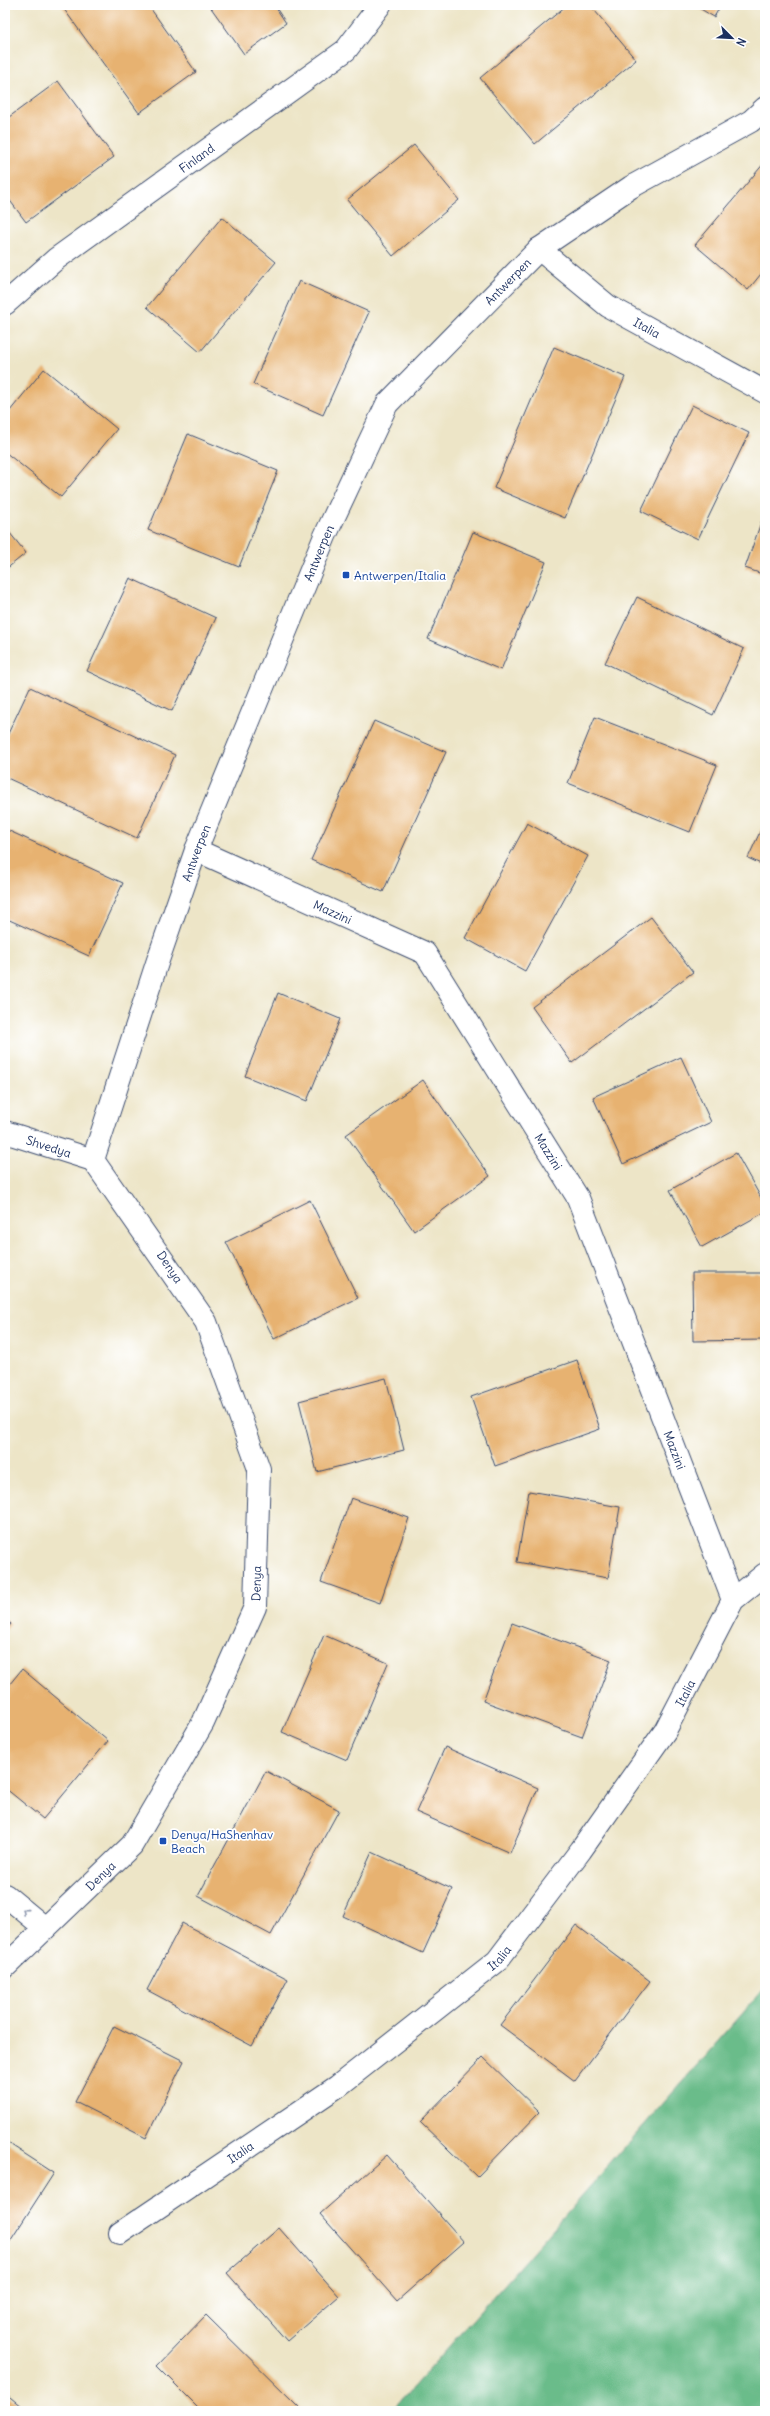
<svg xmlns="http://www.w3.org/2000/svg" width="770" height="2416" font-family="Delius,sans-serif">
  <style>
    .forest { fill: #6abc8a; stroke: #427674 }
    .building { fill: #e7b271 }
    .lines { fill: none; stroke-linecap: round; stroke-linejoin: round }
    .minor-casing { stroke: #3a4a6e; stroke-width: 24 }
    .minor { stroke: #fff; stroke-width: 22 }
    .oneway { stroke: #8d97ae }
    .transit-dot { fill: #1a4fb4; stroke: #fff; stroke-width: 1.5 }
    .labels { text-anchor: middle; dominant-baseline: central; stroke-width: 3.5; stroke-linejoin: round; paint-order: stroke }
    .street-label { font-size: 12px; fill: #1b2f5e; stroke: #fff }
    .transit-label { font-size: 12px; fill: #164399; stroke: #fff; text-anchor: start }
  </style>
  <rect width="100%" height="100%" fill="#fff"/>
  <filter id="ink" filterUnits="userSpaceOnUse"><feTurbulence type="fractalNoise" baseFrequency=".025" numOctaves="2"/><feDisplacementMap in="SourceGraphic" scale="8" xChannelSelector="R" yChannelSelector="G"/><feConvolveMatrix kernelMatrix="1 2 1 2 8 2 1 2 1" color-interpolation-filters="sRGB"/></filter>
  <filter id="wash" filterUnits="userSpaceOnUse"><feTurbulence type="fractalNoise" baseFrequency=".012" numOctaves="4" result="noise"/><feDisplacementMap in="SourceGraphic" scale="16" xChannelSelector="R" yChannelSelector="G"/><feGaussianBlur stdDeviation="0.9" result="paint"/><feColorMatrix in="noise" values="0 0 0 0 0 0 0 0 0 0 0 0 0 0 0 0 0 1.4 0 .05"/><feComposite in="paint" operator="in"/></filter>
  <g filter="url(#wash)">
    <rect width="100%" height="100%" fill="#ede5c7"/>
    <path class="forest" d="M 765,1988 L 765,2411 L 392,2411 Z"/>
    <g id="blocks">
      <path class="building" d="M 61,5 L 148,5 L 196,72 L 139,113 Z
        M 209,5 L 274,5 L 286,23 L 244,54 Z
        M 567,5 L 590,5 L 636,60 L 535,144 L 480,78 Z
        M 694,5 L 721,5 L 714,17 Z
        M 58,81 L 114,157 L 26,222 L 5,194 L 5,120 Z
        M 414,145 L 459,200 L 393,256 L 347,200 Z
        M 765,162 L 765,269 L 748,290 L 695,245 Z
        M 222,217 L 276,262 L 200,352 L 147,307 Z
        M 299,281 L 369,312 L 323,415 L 253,384 Z
        M 554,347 L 625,377 L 565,518 L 494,488 Z
        M 44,369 L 117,429 L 61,497 L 5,452 L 5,417 Z
        M 692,405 L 749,433 L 698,539 L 641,511 Z
        M 188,434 L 278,471 L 239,567 L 148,530 Z
        M 765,511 L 765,575 L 745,568 Z
        M 5,527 L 26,553 L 5,570 Z
        M 473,532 L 546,562 L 501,670 L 428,639 Z
        M 130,578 L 216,618 L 172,711 L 87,671 Z
        M 637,597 L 744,649 L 713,715 L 605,663 Z
        M 30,687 L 175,755 L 137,838 L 5,777 L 5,740 Z
        M 595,717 L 717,765 L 690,832 L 568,783 Z
        M 374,721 L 446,752 L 383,892 L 311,860 Z
        M 765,821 L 765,866 L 748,858 Z
        M 527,823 L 588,856 L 525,971 L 465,938 Z
        M 5,829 L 123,883 L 89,956 L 5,918 Z
        M 651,917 L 693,972 L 572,1063 L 532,1007 Z
        M 278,993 L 340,1019 L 307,1101 L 245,1076 Z
        M 681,1057 L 711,1122 L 623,1164 L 593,1097 Z
        M 423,1080 L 490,1176 L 414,1231 L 346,1135 Z
        M 736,1153 L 765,1205 L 765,1212 L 702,1247 L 670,1190 Z
        M 310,1200 L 358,1298 L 274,1339 L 226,1242 Z
        M 692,1273 L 765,1273 L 765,1340 L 693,1341 Z
        M 577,1360 L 600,1429 L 495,1466 L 471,1397 Z
        M 386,1378 L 404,1450 L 317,1472 L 299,1401 Z
        M 529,1491 L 620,1507 L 608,1578 L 517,1562 Z
        M 351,1498 L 409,1518 L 380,1603 L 321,1582 Z
        M 5,1618 L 11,1624 L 5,1631 Z
        M 512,1623 L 611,1660 L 582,1737 L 483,1701 Z
        M 324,1635 L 388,1663 L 347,1760 L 282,1732 Z
        M 22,1669 L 108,1741 L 43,1819 L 5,1788 L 5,1690 Z
        M 445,1747 L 538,1788 L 510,1853 L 416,1812 Z
        M 266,1771 L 339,1810 L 271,1935 L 198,1896 Z
        M 372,1852 L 452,1889 L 423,1953 L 343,1916 Z
        M 182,1923 L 288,1979 L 252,2046 L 147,1990 Z
        M 576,1925 L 650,1981 L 575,2081 L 500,2025 Z
        M 114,2026 L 184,2061 L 146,2138 L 75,2102 Z
        M 483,2057 L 540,2112 L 477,2177 L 420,2122 Z
        M 5,2141 L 54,2173 L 5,2249 Z
        M 387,2155 L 464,2242 L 397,2301 L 320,2214 Z
        M 279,2228 L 339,2296 L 287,2341 L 227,2273 Z
        M 206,2315 L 301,2409 L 299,2411 L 202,2411 L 157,2366 Z
        M 5,2393 L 27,2411 L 5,2411 Z"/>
    </g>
  </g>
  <g filter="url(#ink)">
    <use href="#blocks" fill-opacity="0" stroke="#3a4a6e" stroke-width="1"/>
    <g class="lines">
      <g class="minor-casing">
        <g id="minor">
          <path id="s1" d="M 539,249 L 608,306 L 765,392"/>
          <path id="s2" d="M 5,304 L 56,259 L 346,50 L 380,5"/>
          <path id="s3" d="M 196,850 L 425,953 L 578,1198 L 733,1600"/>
          <path id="s4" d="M 5,1132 L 93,1160"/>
          <path id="s5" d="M 93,1160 L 157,963 L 196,850 L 325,536 L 387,404 L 539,249 L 631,187 L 751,121 L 765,108"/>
          <path d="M 5,1895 L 45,1928"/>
          <path id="s6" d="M 5,1967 L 132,1845 L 203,1723 L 255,1607 L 259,1469 L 206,1322 L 93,1160"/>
          <path id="s7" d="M 120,2233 L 338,2086 L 497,1961 L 581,1850 L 665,1731 L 733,1600 L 765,1574"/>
        </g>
      </g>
      <use href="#minor" class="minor"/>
    </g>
    <defs><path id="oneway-chevron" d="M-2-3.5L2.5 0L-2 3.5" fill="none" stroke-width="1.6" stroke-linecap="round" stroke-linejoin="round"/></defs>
    <use class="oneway" href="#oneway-chevron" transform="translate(25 1911) rotate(-140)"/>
  </g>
  <g class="transit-dot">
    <rect x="342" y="571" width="8" height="8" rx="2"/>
    <rect x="159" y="1837" width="8" height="8" rx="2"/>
  </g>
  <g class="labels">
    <g class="street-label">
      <text stroke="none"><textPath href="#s2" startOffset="241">Finland</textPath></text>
      <text stroke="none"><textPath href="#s5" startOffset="984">Antwerpen</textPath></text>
      <text stroke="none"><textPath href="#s1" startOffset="134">Italia</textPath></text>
      <text stroke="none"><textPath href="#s5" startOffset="648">Antwerpen</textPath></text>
      <text stroke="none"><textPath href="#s5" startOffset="324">Antwerpen</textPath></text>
      <text stroke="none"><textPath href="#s3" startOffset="150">Mazzini</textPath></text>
      <text stroke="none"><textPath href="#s4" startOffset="46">Shvedya</textPath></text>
      <text stroke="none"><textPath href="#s3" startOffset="485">Mazzini</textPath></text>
      <text transform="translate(170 1267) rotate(56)">Denya</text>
      <text stroke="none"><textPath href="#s3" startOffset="810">Mazzini</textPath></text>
      <text stroke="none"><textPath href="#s6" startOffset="468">Denya</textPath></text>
      <text stroke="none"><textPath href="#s7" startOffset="793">Italia</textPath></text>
      <text stroke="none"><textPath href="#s6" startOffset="132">Denya</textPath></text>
      <text stroke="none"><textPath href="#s7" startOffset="469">Italia</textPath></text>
      <text stroke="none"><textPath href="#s7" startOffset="145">Italia</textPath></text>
    </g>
    <g class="transit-label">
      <text x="354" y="575">Antwerpen/Italia</text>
      <text x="171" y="1834">Denya/HaShenhav<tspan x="171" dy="14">Beach</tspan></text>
    </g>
  </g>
  <rect width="770" height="2416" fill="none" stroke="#fff" stroke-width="20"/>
  <g transform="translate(732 38) rotate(114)" stroke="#ffffff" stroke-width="3" paint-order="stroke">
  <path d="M0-3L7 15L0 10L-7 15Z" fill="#1b2f5e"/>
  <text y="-6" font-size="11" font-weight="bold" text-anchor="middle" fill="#1b2f5e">N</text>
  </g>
</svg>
